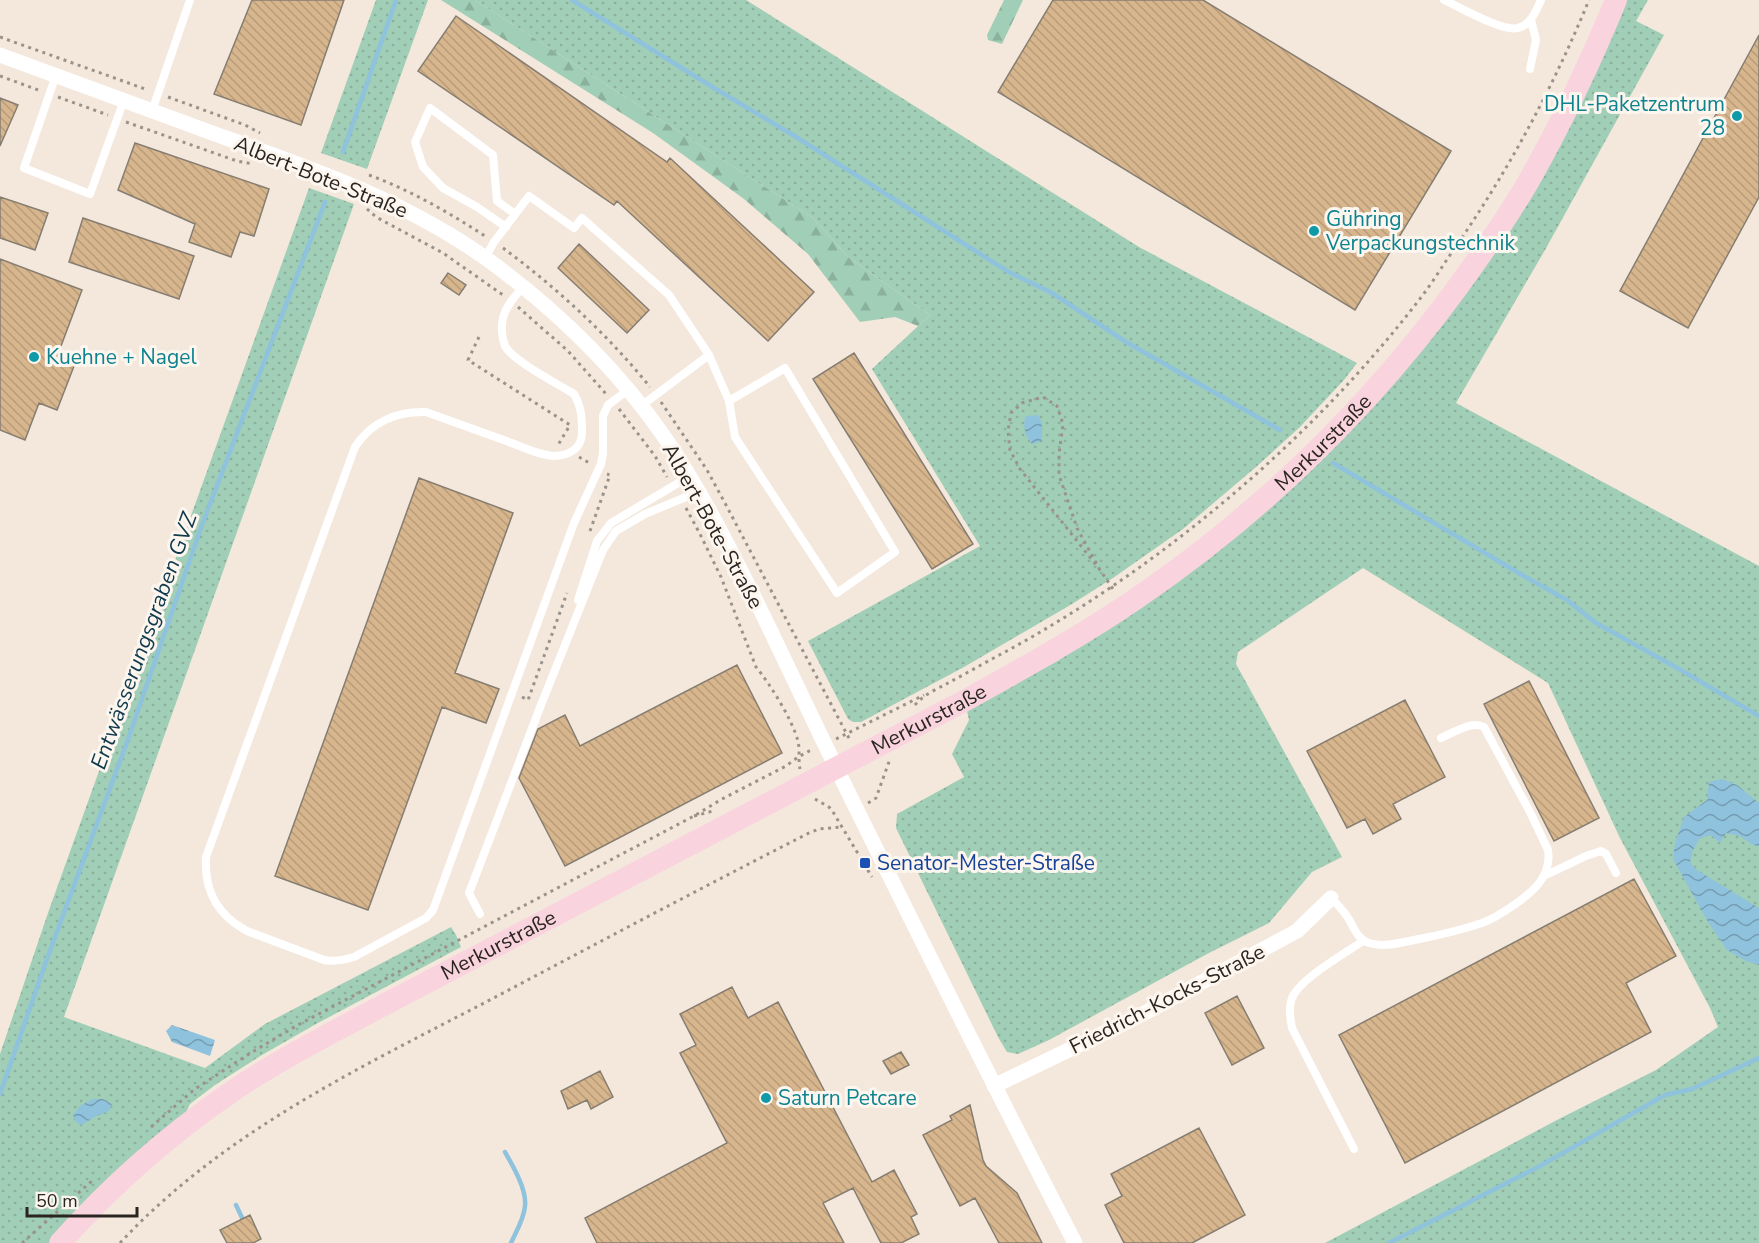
<svg xmlns="http://www.w3.org/2000/svg" width="1759" height="1243" font-family="'Nunito Sans',sans-serif">
  <style>
    .grass { fill: url(#grass-dots) }
    .forest { fill: url(#forest-firs) }
    .water { fill: url(#water-waves) }
    .lines { fill: none; stroke-linecap: round; stroke-linejoin: round }
    .stream { stroke: #8fc2dc; stroke-width: 4.5 }
    .building { fill: url(#building-back-hatch); stroke: #867d71; stroke-width: 1.5 }
    .path { stroke: #9b928a; stroke-width: 3; stroke-dasharray: 3 4.5; stroke-linecap: butt }
    .lane { stroke: #fff; stroke-width: 8 }
    .street { stroke: #fff; stroke-width: 15 }
    .secondary { stroke: #f9d4df; stroke-width: 22 }
    .culture-dot { fill: #0f9aa8; stroke: #fdf6ef; stroke-width: 2 }
    .transit-dot { fill: #1a4fb4; stroke: #fdf6ef; stroke-width: 2 }
    .labels { text-anchor: middle; dominant-baseline: central; stroke-width: 6; stroke-linejoin: round; paint-order: stroke }
    .culture-label { font-size: 21px; fill: #0d838f; stroke: #fdf6ef; text-anchor: start }
    .street-label { font-size: 21px; fill: #2a2521; stroke: #fdf6ef }
    .transit-label { font-size: 21px; fill: #164399; stroke: #fdf6ef; text-anchor: start }
    .water-label { font-size: 22px; font-style: italic; fill: #0f3a4d; stroke: #fdf6ef }
  </style>
  <defs>
    <pattern id="grass-dots" width="8" height="8" patternUnits="userSpaceOnUse" patternTransform="scale(1.5)"><rect width="8" height="8" fill="#a1ceb6"/><path d="M2 2h.1M6 6h.1" fill="none" stroke="#8bb19c" stroke-width="1.8" stroke-linecap="round"/></pattern>
    <pattern id="forest-firs" width="22" height="20" patternUnits="userSpaceOnUse" patternTransform="scale(1.5)"><rect width="22" height="20" fill="#a1ceb6"/><path d="M5 1l3.5 6h-7zM16 11l3.5 6h-7z" fill="#8bb19c"/></pattern>
    <pattern id="water-waves" width="16" height="10" patternUnits="userSpaceOnUse" patternTransform="scale(1.5)"><rect width="16" height="10" fill="#8fc2dc"/><path d="M0 5q4-4 8 0t8 0" fill="none" stroke="#759db2"/></pattern>
    <pattern id="building-back-hatch" width="6" height="6" patternUnits="userSpaceOnUse" patternTransform="scale(1.5)"><rect width="6" height="6" fill="#d7b68e"/><path d="M-1 5l2 2M0 0l6 6M5-1l2 2" fill="none" stroke="#b99c7a"/></pattern>
  </defs>
  <rect width="100%" height="100%" fill="#f4e8dc"/>
  <path class="grass" d="M 376,0 L 428,0 L 367,169 L 321,153 Z
    M 475,0 L 746,0 L 1139,247 L 1357,363 L 1344,380 L 1300,427 L 1256,467 L 1183,529 L 1113,578 L 1072,604 L 964,667 L 861,722 L 853,722 L 848,719 L 808,641 L 980,546 L 872,369 L 930,315 L 848,257 L 813,218 Z
    M 1623,0 L 1648,0 L 1636,21 L 1664,35 L 1545,250 L 1456,403 L 1759,566 L 1759,1243 L 1325,1243 L 1557,1120 L 1656,1070 L 1718,1027 L 1710,1008 L 1620,838 L 1548,683 L 1363,568 L 1238,652 L 1236,664 L 1342,857 L 1312,872 L 1269,923 L 1207,954 L 1049,1040 L 1018,1054 L 1007,1052 L 998,1037 L 896,828 L 897,814 L 964,777 L 952,754 L 969,720 L 967,711 L 1059,660 L 1415,357 Z
    M 309,188 L 354,204 L 64,1017 L 205,1068 L 265,1024 L 451,927 L 456,935 L 461,947 L 316,1024 L 262,1055 L 215,1085 L 190,1104 L 184,1117 L 50,1243 L 0,1243 L 0,1054 L 49,910 Z"/>
  <path class="forest" d="M 441,0 L 475,0 L 813,218 L 848,257 L 930,315 L 918,326 L 895,317 L 860,322 L 808,254 L 744,199 L 653,133 Z
    M 1004,0 L 1023,0 L 1002,44 L 988,40 L 987,35 Z"/>
  <path class="water" d="M 1038,415 C 1043,423 1043,432 1041,441 L 1032,444 C 1025,436 1023,428 1025,417 L 1028,416 Z
    M 1722,779 L 1737,785 L 1759,803 L 1759,846 L 1753,845 L 1740,836 L 1726,833 L 1720,843 L 1711,835 L 1700,838 L 1693,850 L 1690,862 L 1697,870 L 1759,908 L 1759,965 L 1746,961 L 1727,950 L 1708,922 L 1673,859 L 1675,843 L 1684,817 L 1707,800 L 1709,782 Z
    M 172,1025 L 215,1040 L 210,1056 L 172,1042 L 166,1031 Z
    M 93,1099 L 103,1099 L 112,1104 L 109,1111 L 96,1116 L 82,1125 L 76,1122 L 73,1115 L 80,1106 Z"/>
  <g class="lines">
    <path class="stream" d="M 572,0 L 714,88 L 793,135 L 1007,271 L 1052,293 L 1126,342 L 1280,430
      M 343,152 L 396,0
      M 1333,463 L 1522,575 L 1567,600 L 1596,623 L 1679,669 L 1759,716
      M 0,1094 L 48,956 L 126,745 L 202,525 L 325,202
      M 505,1152 C 513,1166 527,1190 525,1206 C 524,1219 516,1232 511,1243
      M 236,1205 L 245,1224
      M 1389,1243 L 1540,1166 L 1665,1095 L 1692,1089 L 1759,1058"/>
  </g>
  <path class="building" d="M 252,0 L 344,0 L 301,125 L 214,94 Z
    M 1053,0 L 1203,0 L 1451,151 L 1355,310 L 998,92 Z
    M 456,16 L 667,162 L 670,158 L 814,292 L 768,341 L 617,201 L 614,205 L 418,71 Z
    M 1759,35 L 1759,197 L 1688,328 L 1620,291 Z
    M 0,98 L 18,105 L 0,146 Z
    M 135,143 L 269,189 L 254,236 L 240,232 L 231,257 L 189,242 L 195,224 L 118,190 Z
    M 0,197 L 48,213 L 35,250 L 0,238 Z
    M 83,218 L 194,256 L 179,299 L 69,262 Z
    M 579,244 L 649,310 L 627,333 L 558,268 Z
    M 0,259 L 82,290 L 58,354 L 76,361 L 57,410 L 39,403 L 25,440 L 0,430 Z
    M 448,273 L 466,285 L 459,295 L 441,283 Z
    M 854,353 L 973,544 L 932,569 L 813,379 Z
    M 419,478 L 513,513 L 455,673 L 499,689 L 486,723 L 442,707 L 368,910 L 275,876 Z
    M 737,665 L 782,753 L 565,866 L 519,778 L 538,729 L 565,715 L 580,746 Z
    M 1529,681 L 1599,818 L 1554,841 L 1484,704 Z
    M 1405,700 L 1445,777 L 1393,804 L 1401,819 L 1373,834 L 1365,819 L 1347,828 L 1307,751 Z
    M 1634,879 L 1676,956 L 1626,983 L 1651,1032 L 1405,1163 L 1339,1035 Z
    M 732,987 L 748,1018 L 778,1002 L 872,1182 L 894,1170 L 917,1214 L 911,1217 L 919,1234 L 901,1243 L 881,1243 L 853,1188 L 823,1203 L 844,1243 L 597,1243 L 585,1218 L 727,1143 L 680,1053 L 696,1045 L 680,1014 Z
    M 1237,996 L 1264,1048 L 1232,1065 L 1205,1013 Z
    M 901,1052 L 909,1065 L 891,1074 L 883,1061 Z
    M 600,1071 L 613,1097 L 591,1109 L 587,1100 L 568,1109 L 561,1091 Z
    M 970,1105 L 983,1160 L 986,1166 L 1017,1193 L 1042,1243 L 999,1243 L 975,1198 L 960,1206 L 923,1135 L 952,1120 L 950,1116 Z
    M 1199,1128 L 1245,1215 L 1192,1243 L 1124,1243 L 1105,1205 L 1122,1196 L 1111,1174 Z
    M 250,1215 L 261,1239 L 253,1243 L 227,1243 L 220,1230 Z"/>
  <g class="lines">
    <path class="path" d="M 0,37 L 148,90
      M 0,76 L 41,91
      M 58,97 L 108,115
      M 168,97 L 245,125 L 260,133
      M 126,122 L 237,161 L 253,164
      M 369,175 C 410,190 448,212 485,236
      M 367,209 L 376,217 L 443,253 L 503,295
      M 503,248 C 557,288 608,335 650,387
      M 518,307 L 568,351 L 607,395
      M 479,337 L 468,360 L 570,425 L 558,445
      M 661,402 L 707,470 L 726,505 L 851,742
      M 619,409 L 655,456 L 667,477
      M 579,457 L 591,464
      M 686,508 L 700,534 L 721,577 L 756,667 C 770,684 792,719 798,741 C 800,749 798,759 800,769
      M 590,531 L 610,475 L 607,474
      M 1100,570 L 1077,528 L 1059,475 L 1059,454 L 1063,424 L 1057,406 L 1043,397 L 1022,403 L 1011,413 L 1008,431 L 1010,450 L 1020,469 L 1100,570 L 1115,592
      M 522,697 L 528,700 L 567,593
      M 915,705 C 923,695 937,689 948,683 C 967,673 986,662 1005,652 C 1049,628 1092,601 1133,572 C 1240,496 1338,405 1419,300 C 1430,286 1440,270 1450,255 C 1506,175 1552,90 1589,0
      M 836,739 L 924,695
      M 815,799 L 829,807 L 833,812 L 872,877
      M 868,803 L 876,798 L 890,759
      M 694,816 L 713,811
      M 151,1127 L 195,1089 L 249,1054 L 296,1026 L 694,816 L 722,799 L 786,766 L 798,757 L 813,749
      M 22,1243 L 93,1180
      M 120,1243 C 221,1134 357,1069 486,1002 C 594,945 701,888 809,833 L 819,829 L 842,827"/>
    <path class="lane" d="M 1444,0 C 1461,8 1503,32 1518,28 C 1531,25 1536,11 1541,0
      M 1530,69 L 1536,40 L 1531,20
      M 56,75 L 24,168 L 90,194 L 124,100
      M 152,111 L 190,0
      M 506,227 L 477,207 L 443,188 L 423,167 L 415,142 L 430,108 L 493,155 L 497,201 L 515,214
      M 485,258 L 494,242 L 529,196 L 574,228 L 582,218 L 669,295 L 709,355 L 641,406
      M 523,287 C 515,296 506,306 503,318 C 501,327 502,338 505,346 C 513,361 558,384 574,394 C 582,408 582,419 582,434 C 581,450 567,456 553,456 C 538,455 523,447 509,442 C 481,432 454,422 426,412 C 397,411 371,422 355,447 L 206,857 C 204,891 217,915 247,931 L 324,960 C 335,962 344,960 354,957 L 426,918 L 433,910 L 574,523 L 601,464 L 603,453 L 603,416 L 608,405 L 628,390
      M 709,355 L 729,401 L 735,437 L 837,593 L 895,552 L 785,368 L 729,401
      M 578,600 L 597,541 L 611,523 L 690,476
      M 1544,876 L 1586,856 L 1601,851 L 1606,854 L 1616,873
      M 1331,898 C 1336,903 1342,909 1346,915 C 1353,924 1356,939 1369,943 C 1385,948 1403,942 1419,939 C 1440,935 1461,930 1482,923 C 1493,919 1504,912 1514,905 C 1533,892 1552,876 1548,850 L 1530,812 L 1484,727 C 1472,720 1453,733 1441,738
      M 480,914 L 469,893 L 541,705 L 603,550 L 616,531 L 645,514 L 698,492
      M 1354,1149 L 1292,1028 C 1290,1018 1288,1005 1293,996 C 1302,978 1345,953 1363,941"/>
    <path class="street" d="M 0,55 C 72,81 143,108 215,134 C 311,168 407,201 491,262 C 556,310 617,369 663,435 C 702,491 732,553 762,613 C 794,679 825,746 858,812 C 929,956 1001,1100 1075,1243
      M 994,1086 L 1137,1017 L 1297,931 L 1331,898"/>
    <path class="secondary" id="s1" d="M 60,1243 C 110,1187 165,1138 227,1095 C 274,1062 328,1035 378,1008 L 964,701 C 1023,668 1082,636 1137,598 C 1263,512 1371,406 1460,284 C 1485,249 1510,214 1531,177 C 1563,120 1591,61 1616,0"/>
  </g>
  <g class="culture-dot">
    <circle cx="1737" cy="116" r="6"/>
    <circle cx="1314" cy="231" r="6"/>
    <circle cx="34" cy="357" r="6"/>
    <circle cx="766" cy="1098" r="6"/>
  </g>
  <rect class="transit-dot" x="859" y="857" width="12" height="12" rx="3"/>
  <g class="labels">
    <g class="culture-label">
      <text x="1725" y="104" text-anchor="end">DHL-Paketzentrum<tspan x="1725" dy="24">28</tspan></text>
      <text x="1326" y="219">Gühring<tspan x="1326" dy="24">Verpackungstechnik</tspan></text>
      <text x="46" y="357">Kuehne + Nagel</text>
      <text x="778" y="1098">Saturn Petcare</text>
    </g>
    <g class="street-label">
      <text transform="translate(321 177) rotate(22)">Albert-Bote-Straße</text>
      <text stroke="none"><textPath href="#s1" startOffset="1504">Merkurstraße</textPath></text>
      <text transform="translate(713 526) rotate(61)">Albert-Bote-Straße</text>
      <text stroke="none"><textPath href="#s1" startOffset="1020">Merkurstraße</textPath></text>
      <text stroke="none"><textPath href="#s1" startOffset="534">Merkurstraße</textPath></text>
      <text transform="translate(1167 999) rotate(-27)">Friedrich-Kocks-Straße</text>
    </g>
    <g class="transit-label">
      <text x="877" y="863">Senator-Mester-Straße</text>
    </g>
    <g class="water-label">
      <text transform="translate(144 641) rotate(-70)">Entwässerungsgraben GVZ</text>
    </g>
  </g>
  <path d="M27 1207v9h110v-9" fill="none" stroke="#2a2521" stroke-width="3"/>
  <text x="36" y="1207" font-size="18" fill="#2a2521" stroke="#fdf6ef" stroke-width="4.5" paint-order="stroke">50 m</text>
</svg>
